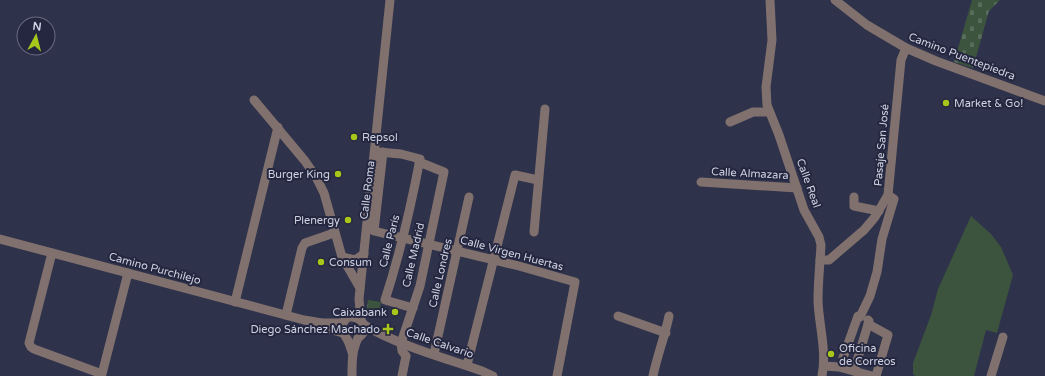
<svg xmlns="http://www.w3.org/2000/svg" width="1045" height="376" font-family="'Varela Round',sans-serif">
<style>
.grass{fill:#3c543e}
.cemetery{fill:url(#cemetery-stones)}
.park{fill:url(#park-tufts)}
.lines{fill:none;stroke-linecap:round;stroke-linejoin:round}
.minor{stroke:#81716e;stroke-width:9}
.poi-dot{fill:#a9c71b;stroke:#24273f;stroke-width:1.5}
.labels{text-anchor:middle;stroke-width:4;stroke-linejoin:round;paint-order:stroke}
.street-label{font-size:11px;fill:#cfd2e1;stroke:#24273f}
.poi-label{font-size:11px;fill:#cfd2e1;stroke:#24273f;text-anchor:start}
</style>
<defs>
<pattern id="cemetery-stones" width="16" height="16" patternUnits="userSpaceOnUse"><rect width="16" height="16" fill="#3c543e"/><path d="M2 7V4a2 2 0 0 1 4 0v3zM10 15v-3a2 2 0 0 1 4 0v3z" fill="#576c5a"/></pattern>
<pattern id="park-tufts" width="24" height="20" patternUnits="userSpaceOnUse"><rect width="24" height="20" fill="#3c543e"/><path d="M3 7l-1-3M5 7V3M7 7l1-3M15 17l-1-3M17 17v-4M19 17l1-3" fill="none" stroke="#576c5a"/></pattern>
</defs>
<rect width="100%" height="100%" fill="#2e324a"/>
<path class="grass" d="M 971,216 L 991,234 L 1001,247 L 1013,275 L 997,333 L 986,330 L 974,376 L 915,376 L 913,374 L 913,363 L 931,315 L 938,289 Z"/>
<path class="cemetery" d="M 972,0 L 1000,0 L 989,11 L 973,68 L 954,62 Z"/>
<path class="park" d="M 368,300 L 381,302 L 379,315 L 366,313 Z"/>
<g class="lines">
<g class="minor">
<path d="M 770,0 L 772,40 L 766,87 L 767,105 L 779,135 L 804,210 L 819,237 L 821,245 C 820,264 818,282 818,301 C 819,326 827,351 822,376"/>
<path d="M 835,0 L 867,25 L 906,48 L 936,61 L 1045,101"/>
<path d="M 254,100 L 305,161 L 316,177 L 324,193 L 342,257 L 360,288"/>
<path d="M 730,122 L 753,112 L 769,112"/>
<path d="M 378,152 L 401,154 L 420,159 C 411,206 400,254 385,300 L 413,308"/>
<path d="M 383,152 L 374,231 L 519,266 L 575,282 L 557,376"/>
<path d="M 701,182 L 797,188"/>
<path d="M 854,197 L 854,206 L 879,211"/>
<path d="M 534,232 L 545,109"/>
<path d="M 0,239 L 304,320 L 322,323 L 343,323"/>
<path d="M 52,253 L 29,343 L 31,347 L 34,349 L 102,374 L 128,273"/>
<path d="M 342,257 L 355,260 L 364,254"/>
<path d="M 820,260 L 829,260 L 864,230 L 875,217 L 888,195 L 901,60 L 906,48"/>
<path d="M 235,302 L 278,127"/>
<path d="M 286,315 L 302,248 L 305,243 L 334,233"/>
<path d="M 618,316 L 666,333"/>
<path d="M 350,317 C 358,316 368,324 363,333 C 362,335 360,336 358,338 C 356,342 354,349 353,353 C 352,360 352,369 352,376"/>
<path d="M 346,319 C 338,327 343,332 347,339 C 350,344 351,350 353,355"/>
<path d="M 361,320 L 359,299 L 390,0"/>
<path d="M 868,324 L 888,335 L 876,376"/>
<path d="M 364,325 C 400,346 442,357 482,371 L 493,376"/>
<path d="M 318,326 L 343,333"/>
<path d="M 434,354 L 469,197"/>
<path d="M 406,356 L 402,351 L 401,343 L 420,286 L 444,172 L 419,162"/>
<path d="M 843,358 L 858,316 L 860,317 L 870,296 L 877,272 L 882,239 L 894,199 L 888,195"/>
<path d="M 467,365 L 515,175 L 538,180"/>
<path d="M 824,366 L 839,367 L 872,376"/>
<path d="M 854,371 L 869,321 L 868,320"/>
<path d="M 402,376 L 406,356"/>
<path d="M 653,376 C 657,356 665,336 669,316"/>
<path d="M 991,376 L 1003,337"/>
</g>
</g>
<g class="poi-dot">
<circle cx="946" cy="103" r="4"/>
<circle cx="354" cy="137" r="4"/>
<circle cx="338" cy="174" r="4"/>
<circle cx="348" cy="220" r="4"/>
<circle cx="321" cy="262" r="4"/>
<circle cx="395" cy="312" r="4"/>
<path d="M386 323h4v4h4v4h-4v4h-4v-4h-4v-4h4z"/>
<circle cx="831" cy="354" r="4"/>
</g>
<g class="labels">
<g class="street-label">
<text transform="translate(962 56) rotate(21)" y="4">Camino Puentepiedra</text>
<text transform="translate(881 145) rotate(-85)" y="4">Pasaje San José</text>
<text transform="translate(750 173) rotate(3)" y="4">Calle Almazara</text>
<text transform="translate(809 183) rotate(70)" y="4">Calle Real</text>
<text transform="translate(367 190) rotate(-83)" y="4">Calle Roma</text>
<text transform="translate(389 241) rotate(-76)" y="4">Calle París</text>
<text transform="translate(512 253) rotate(15)" y="4">Calle Virgen Huertas</text>
<text transform="translate(413 255) rotate(-77)" y="4">Calle Madrid</text>
<text transform="translate(155 268) rotate(15)" y="4">Camino Purchilejo</text>
<text transform="translate(440 273) rotate(-77)" y="4">Calle Londres</text>
<text transform="translate(440 343) rotate(19)" y="4">Calle Calvario</text>
</g>
<g class="poi-label">
<text x="954" y="107">Market &amp; Go!</text>
<text x="362" y="141">Repsol</text>
<text x="330" y="178" text-anchor="end">Burger King</text>
<text x="340" y="224" text-anchor="end">Plenergy</text>
<text x="329" y="266">Consum</text>
<text x="387" y="316" text-anchor="end">Caixabank</text>
<text x="380" y="333" text-anchor="end">Diego Sánchez Machado</text>
<text x="839" y="352">Oficina<tspan x="839" dy="13">de Correos</tspan></text>
</g>
</g>
<g transform="translate(36 36) rotate(7)"><circle r="19" fill="#24273f" stroke="#686b80"/>
<path d="M0-3L7 15L0 10L-7 15Z" fill="#a9c71b"/>
<text y="-6" font-size="11" font-weight="bold" text-anchor="middle" fill="#cfd2e1">N</text>
</g>
</svg>
